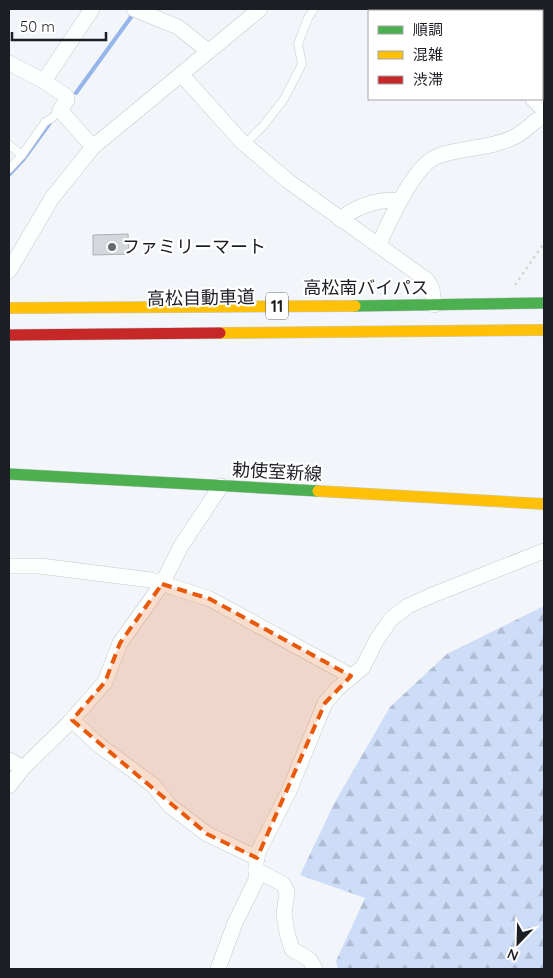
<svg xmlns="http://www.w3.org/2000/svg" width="553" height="978" font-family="Quicksand,'Noto Sans JP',sans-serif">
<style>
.forest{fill:url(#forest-firs)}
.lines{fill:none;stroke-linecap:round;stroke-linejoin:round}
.stream{stroke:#96b5eb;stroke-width:4}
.building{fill:#d4d7dc;stroke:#adafb4}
.lane-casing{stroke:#c6c8cd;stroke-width:9}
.street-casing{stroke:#c6c8cd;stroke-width:16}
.fast-casing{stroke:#c6c8cd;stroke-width:12}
.slow-casing{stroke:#c6c8cd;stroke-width:12}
.jam-casing{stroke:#c6c8cd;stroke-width:12}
.path{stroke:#d3d4d5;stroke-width:2.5;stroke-dasharray:2.5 4;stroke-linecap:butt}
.lane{stroke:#fdfefe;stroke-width:8}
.street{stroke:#fdfefe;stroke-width:15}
.fast{stroke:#4caf50;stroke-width:11}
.slow{stroke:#ffc107;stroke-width:11}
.jam{stroke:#c62828;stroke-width:11}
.marked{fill:#e8590c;fill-opacity:0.2;stroke:#e8590c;stroke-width:4;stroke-dasharray:10 6;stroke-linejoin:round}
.poi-dot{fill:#67696e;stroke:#fff;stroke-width:2}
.labels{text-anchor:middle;stroke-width:4.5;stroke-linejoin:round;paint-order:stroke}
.shield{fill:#fff;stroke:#606265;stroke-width:1}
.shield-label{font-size:16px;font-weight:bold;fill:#1c1e23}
.poi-label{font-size:18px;fill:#1c1e23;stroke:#fff;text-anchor:start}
.street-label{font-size:18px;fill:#1c1e23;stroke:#fff}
</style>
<defs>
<pattern id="forest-firs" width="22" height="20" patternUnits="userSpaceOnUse" patternTransform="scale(1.25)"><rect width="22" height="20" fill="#cddcf7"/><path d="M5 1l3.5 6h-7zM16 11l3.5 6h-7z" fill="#afbcd3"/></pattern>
</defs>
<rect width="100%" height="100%" fill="#f2f5fa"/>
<path class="forest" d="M 544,606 L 544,969 L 338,969 L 336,961 L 365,898 L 300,875 L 335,802 L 390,707 L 447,654 Z"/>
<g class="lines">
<g class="stream">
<path d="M 76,93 L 134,13"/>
<path d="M 9,175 L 23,160 L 50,123"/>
</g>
</g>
<path class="building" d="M 128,234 L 129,254 L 93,255 L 93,235 Z"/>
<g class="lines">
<g class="lane-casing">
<g id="lane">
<path d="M 245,144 L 263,126 L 284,99 L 302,64 L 298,44 L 308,18 L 314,9"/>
<path d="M 9,145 L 22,155"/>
<path d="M 9,169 L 22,155 L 45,122 L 52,118 L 60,110"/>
</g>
</g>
<g class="street-casing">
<g id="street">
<path d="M 92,9 L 44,81 L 66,96 L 67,100 L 60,110 L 93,147"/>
<path d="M 134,9 L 178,27 L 208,51"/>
<path d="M 542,20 L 544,9"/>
<path d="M 9,63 L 44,81"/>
<path d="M 181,74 L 241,141 L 288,181 L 427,280 L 432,289 L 434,305"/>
<path d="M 533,99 L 544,110"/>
<path d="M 340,219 C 358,206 378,198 400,201"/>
<path d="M 379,244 C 389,222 414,164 438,156 C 463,147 492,149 516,136 C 526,131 533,121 544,116"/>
<path d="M 9,271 L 52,198 L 93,147 L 260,9"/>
<path d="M 9,566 L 40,566 L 151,580 L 210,599 L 351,676"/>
<path d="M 72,720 L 100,746 L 153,785 L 170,806 L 207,834 L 257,858"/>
<path d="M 9,760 L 23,768"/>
<path d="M 9,786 L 23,768 L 69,723 L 105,682 L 120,643 L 162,584 L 181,546 L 221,486"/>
<path d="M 256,870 L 283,884 L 287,892 L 284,914 L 287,933 L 292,949 L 310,960 L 315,969"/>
<path d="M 218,969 L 235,923 L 256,880 L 256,863 L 258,852 L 289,791 L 325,703 L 338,688 L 363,667 L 376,641 L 391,619 L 408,606 L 430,596 L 544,551"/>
</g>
</g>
<g class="fast-casing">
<g id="fast">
<path d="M 355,306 L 544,303"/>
<path d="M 9,474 L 318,491"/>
</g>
</g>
<g class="slow-casing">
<g id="slow">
<path d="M 9,308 L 355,306"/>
<path d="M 220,333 L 544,330"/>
<path d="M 318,491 L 544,504"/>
</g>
</g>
<g class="jam-casing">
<path id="jam" d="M 9,335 L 220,333"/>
</g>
<path class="path" d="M 515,285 L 544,243"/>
<use href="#lane" class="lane"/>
<use href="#street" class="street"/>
<use href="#fast" class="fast"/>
<use href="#slow" class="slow"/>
<use href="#jam" class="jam"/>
</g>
<path class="marked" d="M 162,584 L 210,599 L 351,676 L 325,703 L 257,858 L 207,834 L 72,720 L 105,682 L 120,643 Z"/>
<circle class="poi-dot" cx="112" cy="247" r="5"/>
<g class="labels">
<rect class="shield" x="266" y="292.5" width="22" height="27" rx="4"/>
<g class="shield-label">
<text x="277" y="312">11</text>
</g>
<g class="poi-label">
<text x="122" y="253">ファミリーマート</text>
</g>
<g class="street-label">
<text x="366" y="294">高松南バイパス</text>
<text transform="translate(201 298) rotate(-1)" y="6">高松自動車道</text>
<text transform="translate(277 472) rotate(3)" y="6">勅使室新線</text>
</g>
</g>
<rect width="553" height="978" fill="none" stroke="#1c1e23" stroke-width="20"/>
<rect x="368" y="10" width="175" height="90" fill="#ffffff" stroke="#a4a5a7"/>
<rect x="378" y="26" width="25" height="8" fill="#4caf50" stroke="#a4a5a7"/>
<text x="413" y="35" font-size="15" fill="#1c1e23">順調</text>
<rect x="378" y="51" width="25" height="8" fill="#ffc107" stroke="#a4a5a7"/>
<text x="413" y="60" font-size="15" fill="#1c1e23">混雑</text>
<rect x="378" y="76" width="25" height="8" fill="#c62828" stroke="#a4a5a7"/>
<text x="413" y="85" font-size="15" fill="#1c1e23">渋滞</text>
<g transform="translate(518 943) rotate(203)" stroke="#ffffff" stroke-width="4" paint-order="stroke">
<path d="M0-4L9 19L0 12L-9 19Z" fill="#1c1e23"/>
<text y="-8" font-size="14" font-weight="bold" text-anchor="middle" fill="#1c1e23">N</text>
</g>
<path d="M12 32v8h94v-8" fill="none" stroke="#1c1e23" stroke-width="2.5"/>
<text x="20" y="32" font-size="15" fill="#1c1e23" stroke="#ffffff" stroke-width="4" paint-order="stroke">50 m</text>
</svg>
